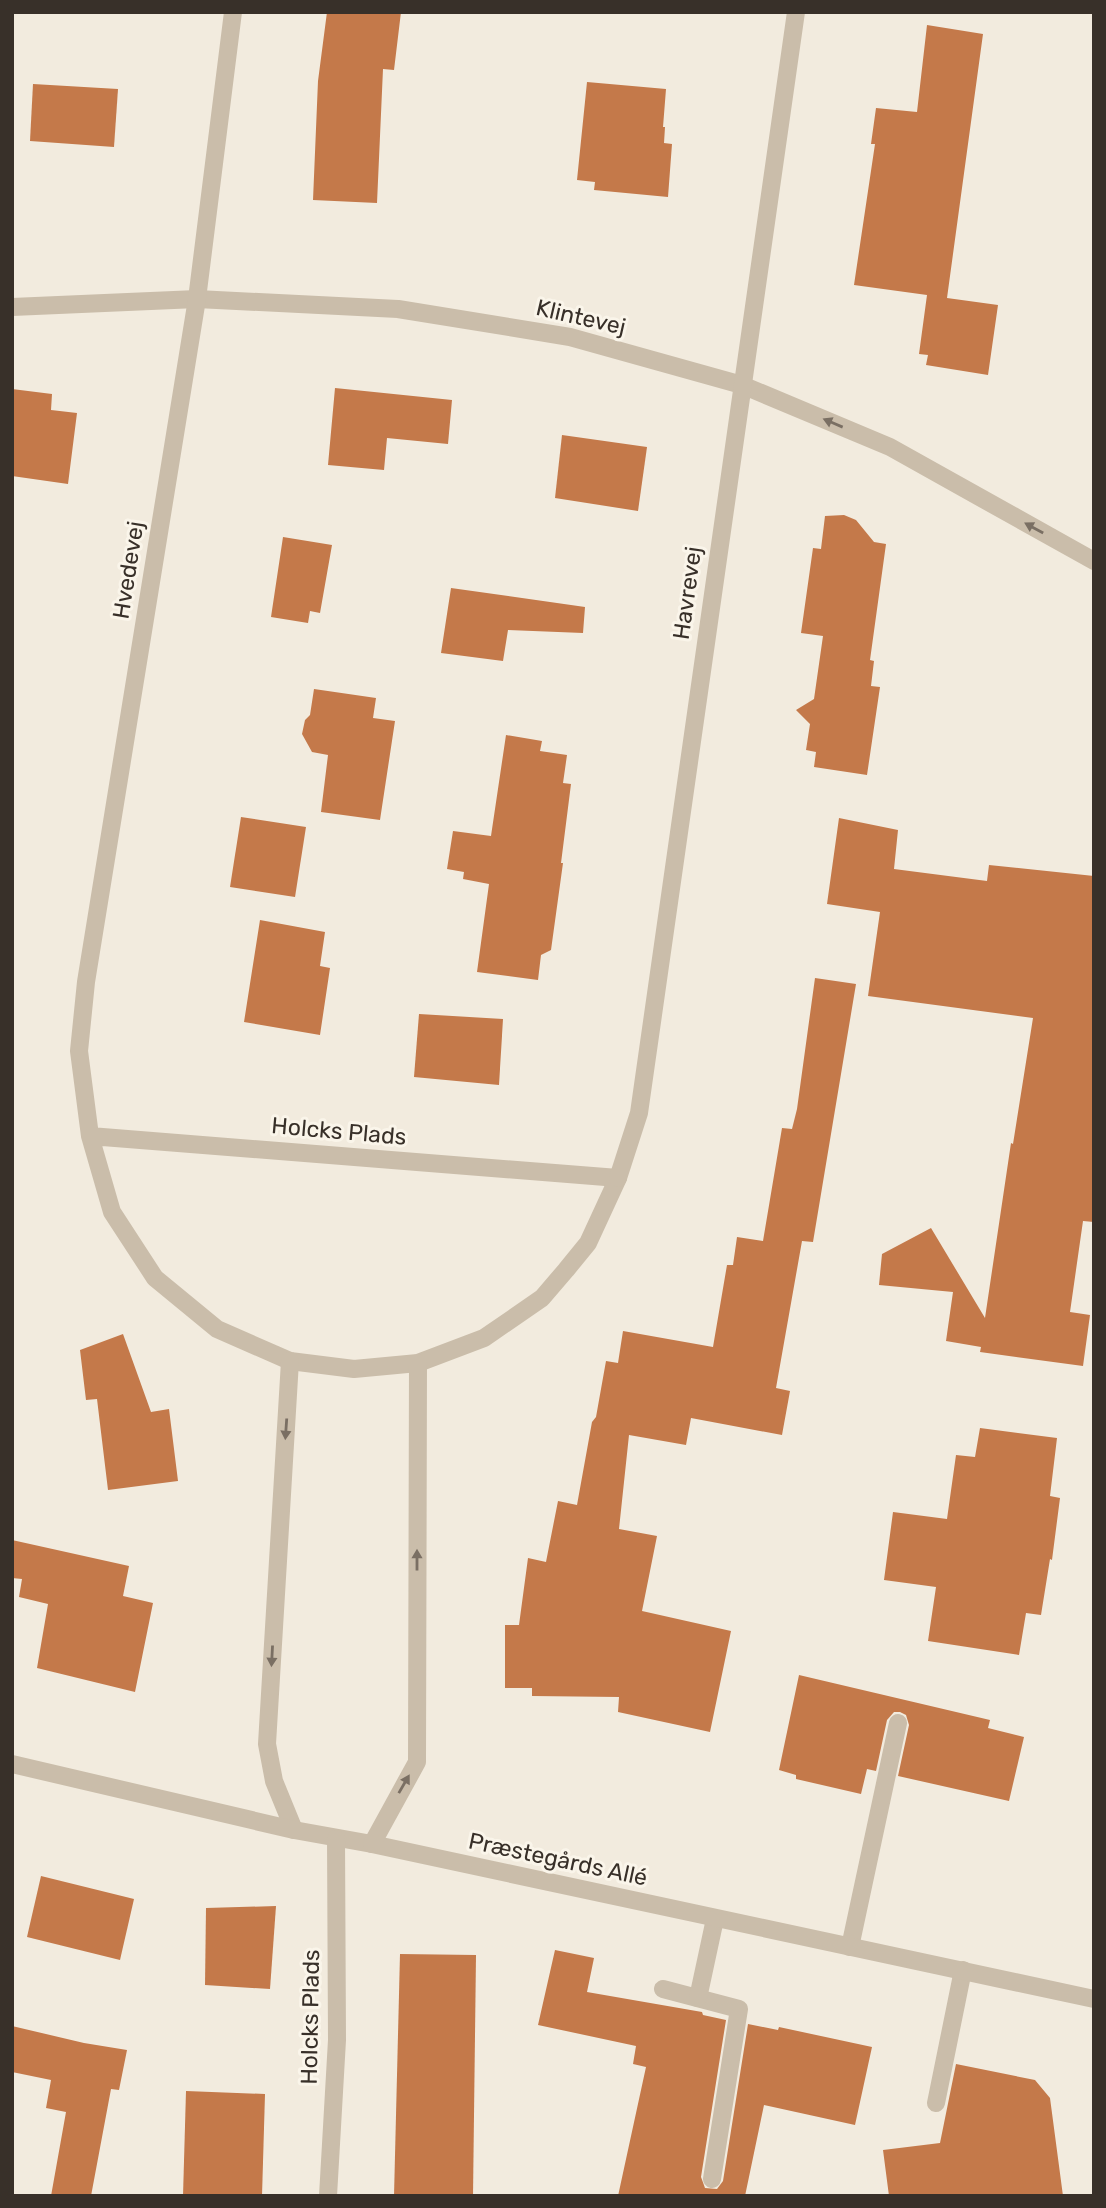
<svg xmlns="http://www.w3.org/2000/svg" width="1106" height="2208" font-family="Rubik,sans-serif">
<style>
.building{fill:#c4794a}
.lines{fill:none;stroke-linecap:round;stroke-linejoin:round}
.service{stroke:#cabdaa;stroke-width:18}
.minor{stroke:#cabdaa;stroke-width:18}
.oneway{fill:#7a6f63}
.labels{text-anchor:middle;stroke-width:6;stroke-linejoin:round;paint-order:stroke}
.street-label{font-size:23px;fill:#383029;stroke:#faf5ea}
</style>
<rect width="100%" height="100%" fill="#f2ebde"/>
<g class="building">
<path d="M 327,12 L 401,12 L 394,70 L 383,69 L 377,203 L 313,200 L 318,81 Z"/>
<path d="M 927,25 L 983,34 L 947,298 L 998,305 L 988,375 L 926,365 L 928,355 L 919,354 L 927,295 L 854,285 L 875,144 L 871,144 L 876,108 L 917,112 Z"/>
<path d="M 587,82 L 666,89 L 663,127 L 665,127 L 664,143 L 672,144 L 668,197 L 594,190 L 595,182 L 577,180 Z"/>
<path d="M 33,84 L 118,89 L 114,147 L 30,141 Z"/>
<path d="M 335,388 L 452,400 L 448,444 L 387,438 L 384,470 L 328,465 Z"/>
<path d="M 12,389 L 52,394 L 51,410 L 77,413 L 68,484 L 12,476 Z"/>
<path d="M 562,435 L 647,447 L 638,511 L 555,498 Z"/>
<path d="M 844,515 L 856,520 L 874,542 L 886,544 L 870,660 L 874,661 L 871,686 L 880,687 L 867,775 L 814,767 L 816,752 L 806,750 L 810,724 L 796,710 L 814,699 L 823,636 L 801,633 L 813,548 L 821,549 L 825,516 Z"/>
<path d="M 283,537 L 332,545 L 320,613 L 310,611 L 308,623 L 271,617 Z"/>
<path d="M 451,588 L 585,607 L 583,633 L 508,630 L 503,661 L 441,653 Z"/>
<path d="M 314,689 L 376,698 L 373,718 L 395,721 L 380,820 L 321,812 L 328,755 L 312,752 L 302,734 L 305,720 L 310,715 Z"/>
<path d="M 506,735 L 542,741 L 540,751 L 567,755 L 563,783 L 571,784 L 561,863 L 563,863 L 551,950 L 541,955 L 538,980 L 477,972 L 489,884 L 463,879 L 464,872 L 447,869 L 453,831 L 491,836 Z"/>
<path d="M 241,817 L 306,827 L 295,897 L 230,887 Z"/>
<path d="M 839,818 L 898,830 L 894,869 L 987,881 L 989,865 L 1094,876 L 1094,1222 L 1083,1221 L 1070,1312 L 1090,1315 L 1083,1366 L 980,1352 L 981,1347 L 946,1341 L 953,1292 L 879,1285 L 882,1254 L 931,1228 L 985,1318 L 1011,1143 L 1013,1144 L 1033,1018 L 868,996 L 880,912 L 827,904 Z"/>
<path d="M 260,920 L 325,932 L 320,966 L 330,968 L 320,1035 L 244,1022 Z"/>
<path d="M 815,978 L 856,984 L 813,1242 L 802,1241 L 776,1388 L 790,1391 L 782,1435 L 691,1418 L 686,1445 L 629,1435 L 619,1529 L 657,1536 L 642,1611 L 731,1631 L 710,1732 L 618,1712 L 619,1697 L 532,1696 L 532,1688 L 505,1688 L 505,1625 L 519,1625 L 528,1558 L 546,1562 L 558,1501 L 577,1505 L 592,1422 L 596,1417 L 606,1361 L 618,1363 L 623,1331 L 713,1347 L 727,1265 L 733,1265 L 737,1237 L 763,1241 L 782,1128 L 792,1129 L 797,1109 Z"/>
<path d="M 419,1014 L 503,1019 L 499,1085 L 414,1077 Z"/>
<path d="M 123,1334 L 151,1412 L 169,1409 L 178,1481 L 108,1490 L 97,1399 L 86,1400 L 80,1350 Z"/>
<path d="M 980,1428 L 1057,1438 L 1050,1496 L 1060,1498 L 1052,1560 L 1050,1559 L 1041,1615 L 1026,1613 L 1019,1655 L 928,1641 L 936,1587 L 884,1580 L 893,1512 L 947,1519 L 956,1455 L 975,1457 Z"/>
<path d="M 12,1540 L 129,1566 L 123,1596 L 153,1603 L 135,1692 L 37,1668 L 48,1604 L 19,1597 L 22,1579 L 12,1578 Z"/>
<path d="M 799,1675 L 990,1720 L 988,1728 L 1024,1737 L 1009,1801 L 898,1776 L 909,1725 L 906,1715 L 900,1712 L 894,1712 L 887,1720 L 876,1771 L 867,1769 L 861,1794 L 796,1779 L 796,1775 L 779,1770 Z"/>
<path d="M 41,1876 L 134,1899 L 120,1960 L 27,1937 Z"/>
<path d="M 276,1906 L 270,1989 L 205,1985 L 206,1908 Z"/>
<path d="M 555,1950 L 594,1958 L 587,1992 L 702,2012 L 703,2015 L 726,2020 L 701,2177 L 705,2188 L 717,2189 L 723,2181 L 748,2024 L 778,2030 L 779,2027 L 872,2047 L 855,2125 L 764,2105 L 745,2196 L 618,2196 L 646,2067 L 633,2064 L 636,2046 L 538,2025 Z"/>
<path d="M 400,1954 L 476,1955 L 473,2196 L 394,2196 Z"/>
<path d="M 12,2026 L 84,2043 L 127,2050 L 119,2090 L 111,2089 L 91,2196 L 51,2196 L 66,2112 L 46,2108 L 51,2080 L 12,2072 Z"/>
<path d="M 956,2064 L 1035,2080 L 1050,2098 L 1063,2196 L 889,2196 L 883,2150 L 940,2143 Z"/>
<path d="M 186,2091 L 265,2094 L 262,2196 L 183,2196 Z"/>
</g>
<g class="lines">
<g class="service">
<path d="M 850,1947 L 898,1723"/>
<path d="M 663,1989 L 739,2009 L 712,2179"/>
<path d="M 698,1998 L 715,1919"/>
<path d="M 936,2103 L 963,1970"/>
</g>
<g class="minor">
<path d="M 12,307 L 197,299 L 398,309 L 570,337 L 742,385 L 890,447 L 1094,561"/>
<path d="M 90,1136 L 618,1178 L 588,1243 L 566,1270 L 542,1298 L 484,1338 L 418,1363 L 354,1369 L 290,1361 L 217,1329 L 155,1278 L 112,1212 L 90,1136 L 79,1051 L 86,982 L 197,299 L 233,12"/>
<path d="M 618,1178 L 639,1113 L 796,12"/>
<path d="M 290,1361 L 267,1744 L 274,1781 L 294,1830"/>
<path d="M 12,1764 L 294,1830 L 372,1844 L 1094,1999"/>
<path d="M 372,1844 L 417,1762 L 418,1363"/>
<path d="M 328,2196 L 337,2040 L 336,1839"/>
</g>
</g>
<defs><path id="oneway-solid" d="M-6-.8H1V-3.2L6.5 0L1 3.2V.8H-6Z" transform="scale(1.75)"/></defs>
<g class="oneway">
<use href="#oneway-solid" transform="translate(833 423) rotate(-157)"/>
<use href="#oneway-solid" transform="translate(1034 528) rotate(-151)"/>
<use href="#oneway-solid" transform="translate(286 1429) rotate(94)"/>
<use href="#oneway-solid" transform="translate(417 1560) rotate(-90)"/>
<use href="#oneway-solid" transform="translate(272 1656) rotate(93)"/>
<use href="#oneway-solid" transform="translate(404 1784) rotate(-60)"/>
</g>
<g class="labels">
<g class="street-label">
<text transform="translate(581 317) rotate(13)" y="8">Klintevej</text>
<text transform="translate(128 570) rotate(-81)" y="8">Hvedevej</text>
<text transform="translate(687 593) rotate(-82)" y="8">Havrevej</text>
<text transform="translate(339 1131) rotate(5)" y="8">Holcks Plads</text>
<text transform="translate(558 1859) rotate(12)" y="8">Præstegårds Allé</text>
<text transform="translate(310 2017) rotate(-89)" y="8">Holcks Plads</text>
</g>
</g>
<rect width="1106" height="2208" fill="none" stroke="#383029" stroke-width="28"/>
</svg>
